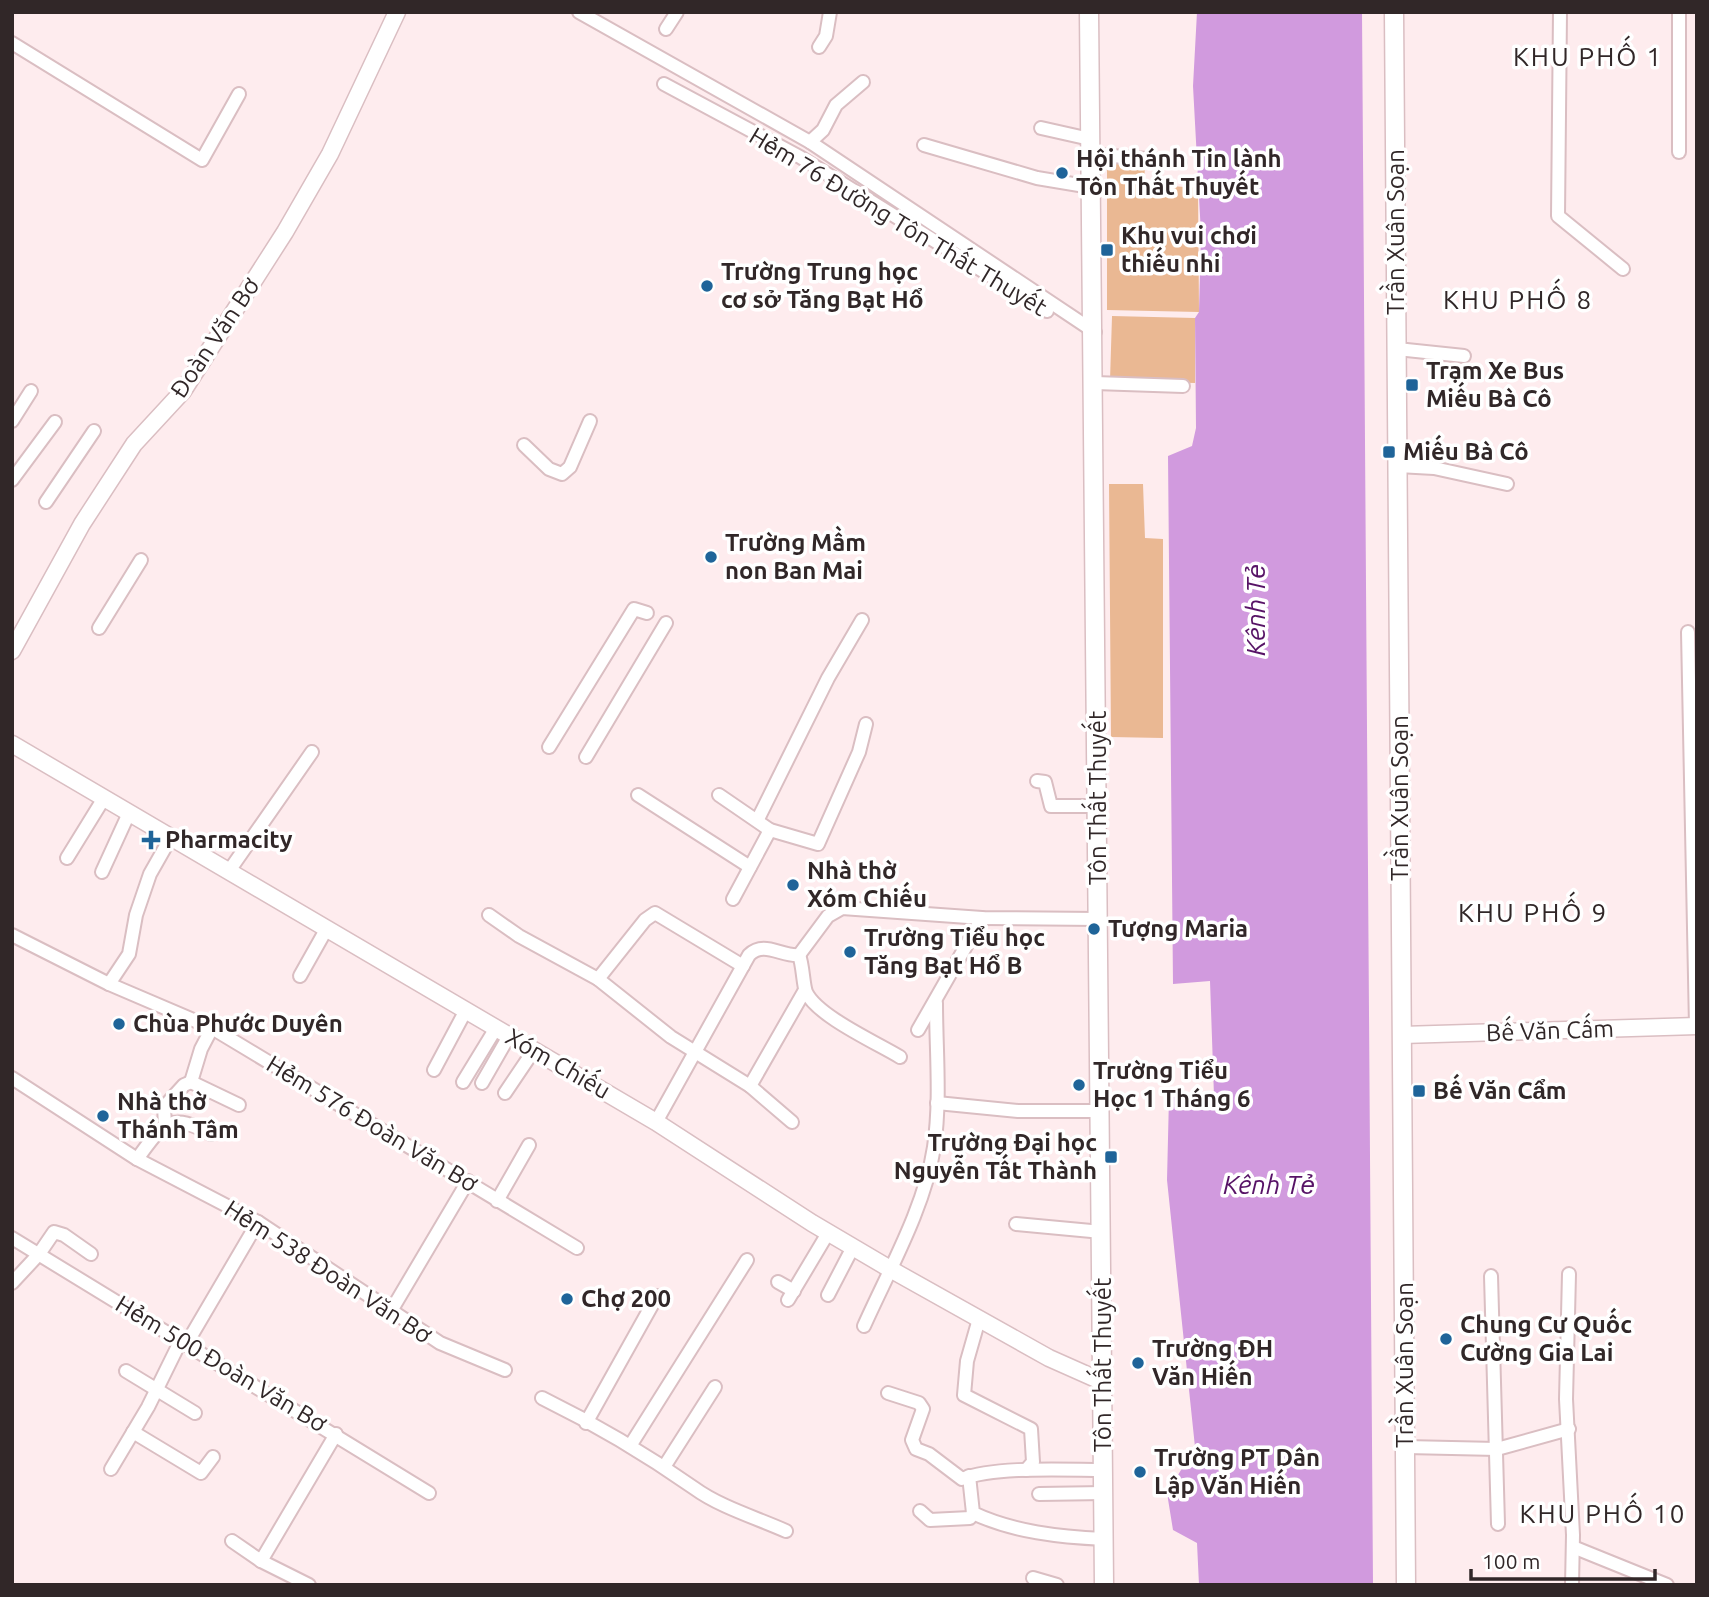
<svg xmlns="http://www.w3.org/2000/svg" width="1709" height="1597" font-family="Ubuntu,sans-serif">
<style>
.green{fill:#eab893}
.water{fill:#d19ade}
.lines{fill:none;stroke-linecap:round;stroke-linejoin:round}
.minor-casing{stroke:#dabec2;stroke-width:16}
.tertiary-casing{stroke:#dabec2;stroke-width:19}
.secondary-casing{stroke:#dabec2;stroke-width:21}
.minor{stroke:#fff;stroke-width:12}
.tertiary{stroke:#fff;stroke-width:16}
.secondary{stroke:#fff;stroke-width:18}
.poi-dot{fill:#1f6499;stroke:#fff;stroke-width:2.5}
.labels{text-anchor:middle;stroke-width:7;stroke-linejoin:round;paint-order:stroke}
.poi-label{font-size:24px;font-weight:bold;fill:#312728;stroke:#fff;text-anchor:start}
.street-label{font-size:24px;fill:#312728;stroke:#fff}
.neighbourhood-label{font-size:26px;letter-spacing:2px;fill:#312728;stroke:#fff}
.water-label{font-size:26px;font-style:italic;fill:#571366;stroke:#fff}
</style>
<rect width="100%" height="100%" fill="#feecee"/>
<g class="green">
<path d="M 1107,162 L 1145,166 L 1144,184 L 1198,188 L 1199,312 L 1107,310 Z"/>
<path d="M 1112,316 L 1195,318 L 1195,383 L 1110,381 Z"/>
<path d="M 1109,484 L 1143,484 L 1145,538 L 1163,539 L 1163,738 L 1111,737 Z"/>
</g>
<path class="water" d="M 1197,12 L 1362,12 L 1373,1585 L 1199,1585 L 1197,1543 L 1173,1530 L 1167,1493 L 1195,1447 L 1167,1180 L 1169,1097 L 1214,1096 L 1210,981 L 1173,984 L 1168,456 L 1192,446 L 1196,428 L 1195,318 L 1199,312 L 1201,234 L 1193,86 Z"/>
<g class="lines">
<g class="minor-casing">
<g id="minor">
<path d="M 579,12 L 810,142 L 1095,332"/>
<path d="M 1560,12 L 1558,216 L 1623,269"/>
<path d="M 1679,12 L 1679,152"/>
<path d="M 666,29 L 677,12"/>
<path d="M 12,43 L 202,160 L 239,94"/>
<path d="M 819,47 L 826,36 L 830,12"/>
<path d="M 664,84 L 800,157 L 1047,311"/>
<path d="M 1041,128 L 1090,139"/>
<path d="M 810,142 L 823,130 L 836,105 L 863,82"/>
<path d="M 924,145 L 1037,178 L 1091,187"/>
<path d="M 1090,154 L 1180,162"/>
<path d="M 1397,349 L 1464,356"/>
<path d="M 1095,383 L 1183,386"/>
<path d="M 12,421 L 31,391"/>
<path d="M 524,445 L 549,469 L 562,474 L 570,467 L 590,421"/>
<path d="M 1398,466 L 1434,468 L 1507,484"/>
<path d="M 12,480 L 55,422"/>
<path d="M 46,502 L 94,431"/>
<path d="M 99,628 L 141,560"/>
<path d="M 1688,632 L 1696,1026"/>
<path d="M 549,747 L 634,609 L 647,613"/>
<path d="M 586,757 L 666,623"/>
<path d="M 1037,781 L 1045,782 L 1051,806 L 1098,806"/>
<path d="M 638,795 L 750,867"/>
<path d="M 719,795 L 770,830 L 818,844 L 859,752 L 866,724"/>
<path d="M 758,819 L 828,678 L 862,620"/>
<path d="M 67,858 L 104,798"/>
<path d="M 229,871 L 312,752"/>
<path d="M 102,872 L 129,813"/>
<path d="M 733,899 L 770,830"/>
<path d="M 489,915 L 519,936 L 598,979 L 671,1037 L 750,1086 L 805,990"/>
<path d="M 12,935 L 109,984 L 212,1028 L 577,1248"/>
<path d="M 799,955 L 828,916 L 842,908 L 982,918 L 1099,919"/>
<path d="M 799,955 C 803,965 803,984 806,992 C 817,1016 877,1043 900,1057"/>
<path d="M 300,976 L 327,928"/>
<path d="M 598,979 L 645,920 L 655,913 L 743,966"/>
<path d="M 109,984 L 129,954 L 136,915 L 150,874 L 171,837"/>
<path d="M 212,1028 L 201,1049 L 191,1082 L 239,1105"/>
<path d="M 918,1030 L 982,918"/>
<path d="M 434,1070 L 466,1010"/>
<path d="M 12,1078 L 137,1159 L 258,1222 L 440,1343 L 505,1370"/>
<path d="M 463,1082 L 496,1028"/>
<path d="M 482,1083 L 509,1036"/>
<path d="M 750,1086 L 792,1122"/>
<path d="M 505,1093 L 534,1050"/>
<path d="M 937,1103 L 1018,1111 L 1101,1111"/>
<path d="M 656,1122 L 749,955 C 764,940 782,957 799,955"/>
<path d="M 165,1125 L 164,1107 L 184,1085 L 191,1082"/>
<path d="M 137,1159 C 163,1124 169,1111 211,1134"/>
<path d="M 497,1201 L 529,1145"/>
<path d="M 1016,1224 L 1102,1232"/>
<path d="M 12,1238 L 429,1493"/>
<path d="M 1569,1274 L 1566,1399 L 1573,1535 L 1572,1585"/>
<path d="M 1491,1276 L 1498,1524"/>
<path d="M 778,1282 L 794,1291"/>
<path d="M 12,1283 L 39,1254 L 54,1232 L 64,1235 L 91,1254"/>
<path d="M 828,1295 L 853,1247"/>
<path d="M 788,1300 L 828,1233"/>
<path d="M 391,1311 L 468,1181"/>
<path d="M 979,1319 L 967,1361 L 964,1395 L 1031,1429 L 1033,1462 L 1026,1470"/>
<path d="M 864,1326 C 889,1270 925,1207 934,1147 C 941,1100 936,1050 936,1003"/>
<path d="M 187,1343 L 258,1222"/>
<path d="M 126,1371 L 195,1413"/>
<path d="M 888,1393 L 919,1403 L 923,1409 L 912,1440 L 916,1449 L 929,1454 L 962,1479 C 996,1466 1066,1470 1104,1470"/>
<path d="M 542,1398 C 595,1424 647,1455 694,1488 C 720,1507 757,1518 786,1531"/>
<path d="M 586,1423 L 657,1296"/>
<path d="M 133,1432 L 201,1473 L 213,1457"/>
<path d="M 630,1446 L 747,1260"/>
<path d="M 1406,1447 L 1497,1449 L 1569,1429"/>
<path d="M 664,1467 L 715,1387"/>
<path d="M 111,1469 L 148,1407 L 181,1340"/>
<path d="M 969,1476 L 973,1513 C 1013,1532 1060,1537 1104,1539"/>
<path d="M 1039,1494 L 1104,1493"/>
<path d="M 920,1511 L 930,1520 L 970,1518 L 973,1513"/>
<path d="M 232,1541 L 261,1561 L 309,1585"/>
<path d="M 1573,1547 L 1667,1585"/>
<path d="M 261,1561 L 336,1434"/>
<path d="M 1033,1578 L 1057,1585"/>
</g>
</g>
<g class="tertiary-casing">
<g id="tertiary">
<path d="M 12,651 L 82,524 L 134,444 L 183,391 L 285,232 L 330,154 L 397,12"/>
<path d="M 12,744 L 656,1122 L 812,1223 L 890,1269 L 1049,1358 L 1103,1382"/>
<path d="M 1402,1035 L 1697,1026"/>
</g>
</g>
<g class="secondary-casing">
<g id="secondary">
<path d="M 1089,12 L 1104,1585"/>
<path d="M 1394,12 L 1406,1585"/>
</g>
</g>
<use href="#minor" class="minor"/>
<use href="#tertiary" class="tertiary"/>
<use href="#secondary" class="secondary"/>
</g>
<g class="poi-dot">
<circle cx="1062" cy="173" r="7"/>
<rect x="1100" y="243" width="14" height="14" rx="3.5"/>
<circle cx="707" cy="286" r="7"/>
<rect x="1405" y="378" width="14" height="14" rx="3.5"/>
<rect x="1382" y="445" width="14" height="14" rx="3.5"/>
<circle cx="711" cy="557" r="7"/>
<path d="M147.5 829.5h7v7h7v7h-7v7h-7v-7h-7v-7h7z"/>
<circle cx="793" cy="885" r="7"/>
<circle cx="1094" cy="929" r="7"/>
<circle cx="850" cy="952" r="7"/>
<circle cx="119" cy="1024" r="7"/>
<circle cx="1079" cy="1085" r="7"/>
<rect x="1412" y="1084" width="14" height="14" rx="3.5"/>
<circle cx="103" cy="1116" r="7"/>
<rect x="1104" y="1150" width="14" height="14" rx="3.5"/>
<circle cx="567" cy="1299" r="7"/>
<circle cx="1446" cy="1339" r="7"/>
<circle cx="1138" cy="1363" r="7"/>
<circle cx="1140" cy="1472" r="7"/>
</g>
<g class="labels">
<g class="poi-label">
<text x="1076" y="167">Hội thánh Tin lành<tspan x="1076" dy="28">Tôn Thất Thuyết</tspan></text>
<text x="1121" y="244">Khu vui chơi<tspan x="1121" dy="28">thiếu nhi</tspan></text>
<text x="721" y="280">Trường Trung học<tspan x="721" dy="28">cơ sở Tăng Bạt Hổ</tspan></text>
<text x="1426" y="379">Trạm Xe Bus<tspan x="1426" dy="28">Miếu Bà Cô</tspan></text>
<text x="1403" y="460">Miếu Bà Cô</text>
<text x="725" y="551">Trường Mầm<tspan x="725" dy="28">non Ban Mai</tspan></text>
<text x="165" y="848">Pharmacity</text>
<text x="807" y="879">Nhà thờ<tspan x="807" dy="28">Xóm Chiếu</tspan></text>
<text x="1108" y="937">Tượng Maria</text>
<text x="864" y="946">Trường Tiểu học<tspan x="864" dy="28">Tăng Bạt Hổ B</tspan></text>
<text x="133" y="1032">Chùa Phước Duyên</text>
<text x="1093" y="1079">Trường Tiểu<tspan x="1093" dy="28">Học 1 Tháng 6</tspan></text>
<text x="1433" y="1099">Bế Văn Cẩm</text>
<text x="117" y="1110">Nhà thờ<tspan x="117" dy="28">Thánh Tâm</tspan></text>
<text x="1097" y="1151" text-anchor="end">Trường Đại học<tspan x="1097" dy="28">Nguyễn Tất Thành</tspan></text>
<text x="581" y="1307">Chợ 200</text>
<text x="1460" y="1333">Chung Cư Quốc<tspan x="1460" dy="28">Cường Gia Lai</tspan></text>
<text x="1152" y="1357">Trường ĐH<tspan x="1152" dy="28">Văn Hiến</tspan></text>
<text x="1154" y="1466">Trường PT Dân<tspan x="1154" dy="28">Lập Văn Hiến</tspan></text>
</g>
<g class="street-label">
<text transform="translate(898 222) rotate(31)" y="8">Hẻm 76 Đường Tôn Thất Thuyết</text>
<text transform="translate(1396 232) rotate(-90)" y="8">Trần Xuân Soạn</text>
<text transform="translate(215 338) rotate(-56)" y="8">Đoàn Văn Bơ</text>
<text transform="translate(1098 798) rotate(-90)" y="8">Tôn Thất Thuyết</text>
<text transform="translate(1400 798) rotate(-90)" y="8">Trần Xuân Soạn</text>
<text transform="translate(1550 1031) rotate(-2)" y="8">Bế Văn Cấm</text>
<text transform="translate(558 1064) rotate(30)" y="8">Xóm Chiếu</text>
<text transform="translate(372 1124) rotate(31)" y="8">Hẻm 576 Đoàn Văn Bơ</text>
<text transform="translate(328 1272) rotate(33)" y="8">Hẻm 538 Đoàn Văn Bơ</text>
<text transform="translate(221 1364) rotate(31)" y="8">Hẻm 500 Đoàn Văn Bơ</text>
<text transform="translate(1103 1365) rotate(-90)" y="8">Tôn Thất Thuyết</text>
<text transform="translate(1405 1365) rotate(-90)" y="8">Trần Xuân Soạn</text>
</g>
<g class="neighbourhood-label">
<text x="1588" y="66">KHU PHỐ 1</text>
<text x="1518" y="309">KHU PHỐ 8</text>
<text x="1533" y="922">KHU PHỐ 9</text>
<text x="1603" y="1523">KHU PHỐ 10</text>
</g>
<g class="water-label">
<text transform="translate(1256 610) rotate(-90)" y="9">Kênh Tẻ</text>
<text x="1269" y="1194">Kênh Tẻ</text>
</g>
</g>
<rect width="1709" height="1597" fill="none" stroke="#312728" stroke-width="28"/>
<path d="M1471 1569v10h184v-10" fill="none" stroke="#312728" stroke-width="3.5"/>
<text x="1482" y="1569" font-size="21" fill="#312728" stroke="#ffffff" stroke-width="5" paint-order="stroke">100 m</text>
</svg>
